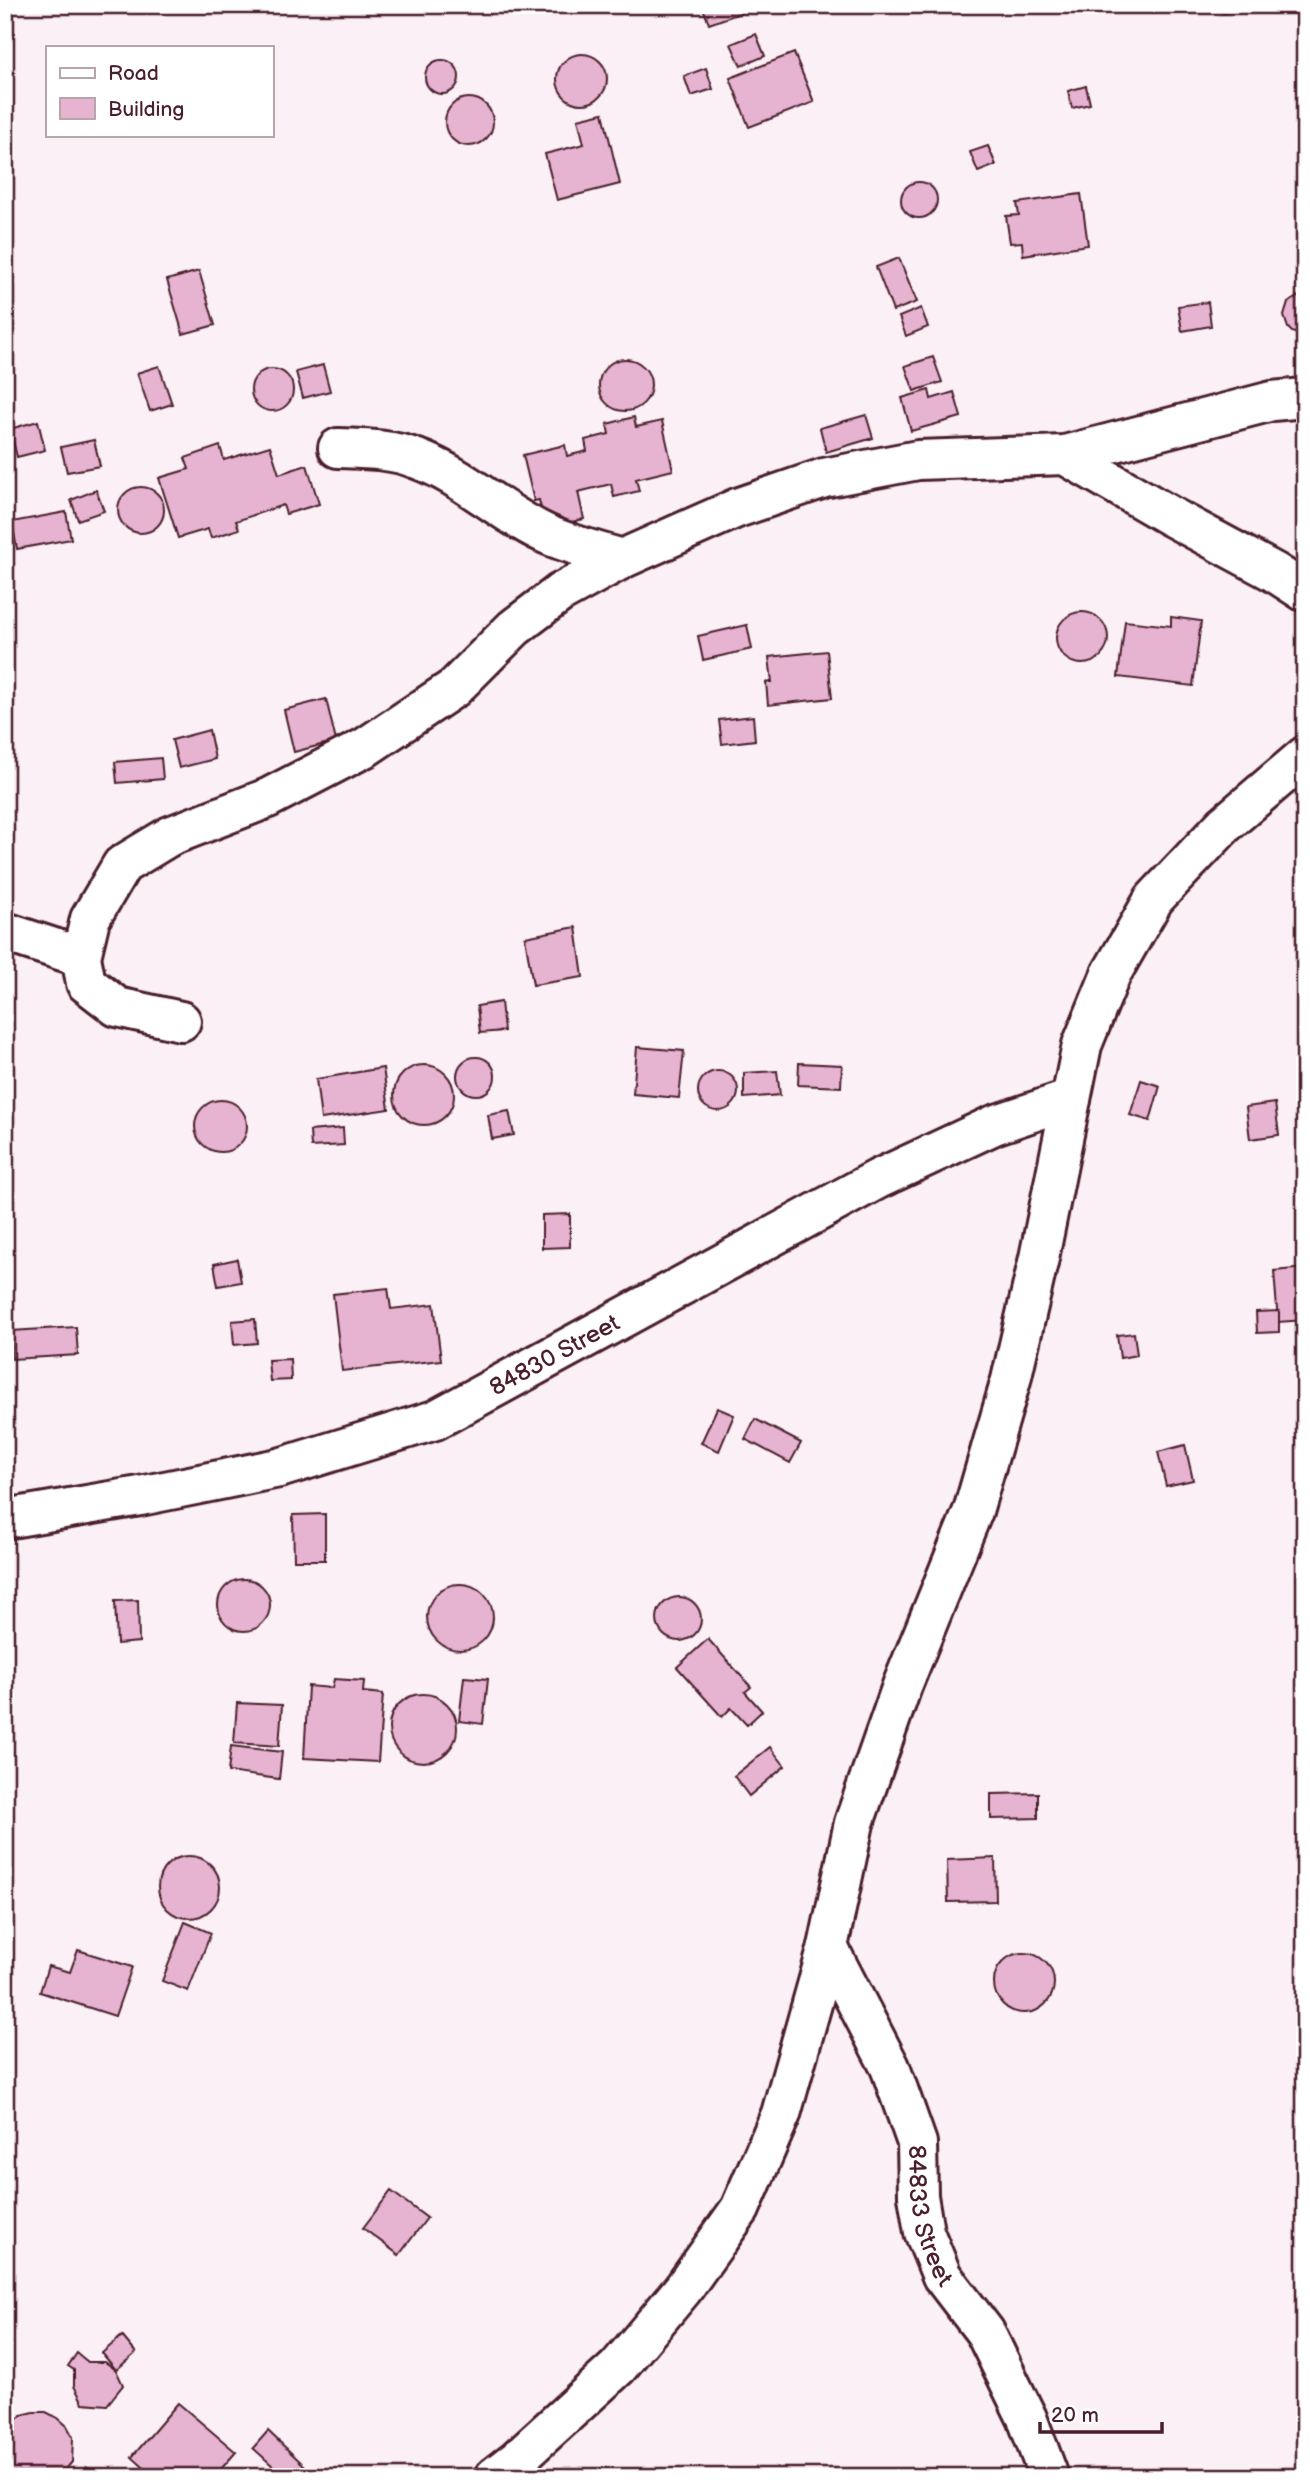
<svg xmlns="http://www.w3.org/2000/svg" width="1310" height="2482" font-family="'Balsamiq Sans',sans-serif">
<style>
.building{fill:#e6b3d1;stroke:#4a1f2b;stroke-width:2}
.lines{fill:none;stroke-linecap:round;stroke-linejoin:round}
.street-casing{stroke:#4a1f2b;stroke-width:44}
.secondary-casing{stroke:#4a1f2b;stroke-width:44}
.street{stroke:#fff;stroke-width:38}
.secondary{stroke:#fff;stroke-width:38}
.labels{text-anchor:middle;stroke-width:7;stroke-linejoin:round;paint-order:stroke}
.street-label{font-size:24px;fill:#4a1f2b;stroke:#fff}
</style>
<rect width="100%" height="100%" fill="#faf0f6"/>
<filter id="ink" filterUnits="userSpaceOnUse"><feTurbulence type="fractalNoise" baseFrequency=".0143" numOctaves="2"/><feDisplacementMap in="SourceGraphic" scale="14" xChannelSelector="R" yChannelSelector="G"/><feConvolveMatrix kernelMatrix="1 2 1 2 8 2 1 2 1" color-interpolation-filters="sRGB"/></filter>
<g filter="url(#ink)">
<g class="building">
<path d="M 702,5 L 760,5 L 760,6 L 709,24 Z"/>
<path d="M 1221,5 L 1269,5 L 1223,13 Z"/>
<path d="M 756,34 L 765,56 L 741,66 L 731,44 Z"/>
<path d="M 794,53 L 814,102 L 749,127 L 730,78 Z"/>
<circle cx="582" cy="79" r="25"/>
<circle cx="442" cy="77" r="17"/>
<path d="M 706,68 L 713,89 L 691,96 L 684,76 Z"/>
<path d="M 1086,86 L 1090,104 L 1072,108 L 1068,91 Z"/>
<circle cx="469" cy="122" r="24"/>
<path d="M 603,113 L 620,184 L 557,200 L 545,154 L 584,144 L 578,119 Z"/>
<path d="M 988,146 L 996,165 L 978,172 L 970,152 Z"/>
<circle cx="919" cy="200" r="18"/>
<path d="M 1081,194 L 1088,245 L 1023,255 L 1022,242 L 1010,243 L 1006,216 L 1019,215 L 1017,203 Z"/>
<path d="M 899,258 L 917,302 L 893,311 L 876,267 Z"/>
<path d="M 199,271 L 215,325 L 183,334 L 167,280 Z"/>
<path d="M 1300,295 L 1305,295 L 1304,337 L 1292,332 L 1288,328 L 1284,316 L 1288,303 Z"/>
<path d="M 1208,302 L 1211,326 L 1182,331 L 1178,306 Z"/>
<path d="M 921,308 L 928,327 L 906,336 L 899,317 Z"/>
<path d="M 933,357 L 942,382 L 914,391 L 905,366 Z"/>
<circle cx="625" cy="385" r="26"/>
<path d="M 323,365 L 330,391 L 303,398 L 296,372 Z"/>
<path d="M 159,366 L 172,404 L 150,411 L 137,373 Z"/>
<circle cx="272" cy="390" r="21"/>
<path d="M 929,390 L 931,399 L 954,392 L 961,417 L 911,431 L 902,398 Z"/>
<path d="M 866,415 L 873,438 L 826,452 L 820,428 Z"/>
<path d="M 634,417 L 636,427 L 662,421 L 673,470 L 636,479 L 639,491 L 614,497 L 611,484 L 578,492 L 584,519 L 546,528 L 539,500 L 534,501 L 523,455 L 565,445 L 567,456 L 587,451 L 585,440 L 609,434 L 607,424 Z"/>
<path d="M 38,421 L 45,450 L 17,457 L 10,429 Z"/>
<path d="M 94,440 L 100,466 L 67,472 L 61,447 Z"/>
<path d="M 220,446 L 224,460 L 270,446 L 279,474 L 307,465 L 319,504 L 286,514 L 283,505 L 236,521 L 239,529 L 211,538 L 208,529 L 178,538 L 159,478 L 189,469 L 185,458 Z"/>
<circle cx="141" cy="510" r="23"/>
<path d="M 96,490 L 104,511 L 78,520 L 71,500 Z"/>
<path d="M 66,512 L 71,539 L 17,549 L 12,522 Z"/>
<circle cx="1082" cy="638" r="26"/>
<path d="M 1171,617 L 1201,621 L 1193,686 L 1118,677 L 1125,621 L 1171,626 Z"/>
<path d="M 747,625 L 752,649 L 703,660 L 698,636 Z"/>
<path d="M 827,651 L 832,698 L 768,705 L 766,682 L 772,682 L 769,657 Z"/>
<path d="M 326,699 L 336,741 L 294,752 L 284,710 Z"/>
<path d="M 753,716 L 755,740 L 722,744 L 719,720 Z"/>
<path d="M 209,730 L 215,759 L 179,768 L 172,740 Z"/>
<path d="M 161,758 L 163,779 L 117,783 L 115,762 Z"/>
<path d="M 576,927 L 583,977 L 533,985 L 525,937 Z"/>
<path d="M 1305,989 L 1305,1015 L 1296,992 Z"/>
<path d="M 501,1002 L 504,1031 L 480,1033 L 477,1006 Z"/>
<path d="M 637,1047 L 684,1051 L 679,1098 L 633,1094 Z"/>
<circle cx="476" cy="1076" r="19"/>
<path d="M 799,1063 L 842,1065 L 841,1087 L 798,1085 Z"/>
<circle cx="424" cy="1095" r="30"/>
<path d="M 383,1068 L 389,1109 L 321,1119 L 316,1079 Z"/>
<path d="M 777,1071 L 780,1095 L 744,1098 L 744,1073 Z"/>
<circle cx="718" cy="1091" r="20"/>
<path d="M 1141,1080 L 1160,1086 L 1150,1121 L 1130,1115 Z"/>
<circle cx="221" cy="1126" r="26"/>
<path d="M 1275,1103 L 1279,1135 L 1250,1139 L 1246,1107 Z"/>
<path d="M 509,1111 L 514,1135 L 492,1139 L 488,1115 Z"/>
<path d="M 343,1128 L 344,1145 L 311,1147 L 310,1131 Z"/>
<path d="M 570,1214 L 570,1247 L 542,1248 L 542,1215 Z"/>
<path d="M 237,1259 L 241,1282 L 218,1286 L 214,1264 Z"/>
<path d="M 1305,1268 L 1305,1320 L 1278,1322 L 1274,1271 Z"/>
<path d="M 388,1288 L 391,1309 L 434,1304 L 441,1360 L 342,1371 L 333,1294 Z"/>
<path d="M 1279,1311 L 1279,1332 L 1257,1333 L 1256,1312 Z"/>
<path d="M 255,1319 L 257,1343 L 234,1345 L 232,1321 Z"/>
<path d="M 76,1327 L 78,1355 L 12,1359 L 11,1331 Z"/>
<path d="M 1134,1333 L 1137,1355 L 1120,1358 L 1117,1335 Z"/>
<path d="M 290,1359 L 291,1380 L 270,1381 L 268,1360 Z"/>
<path d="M 717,1408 L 734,1415 L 719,1451 L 701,1443 Z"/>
<path d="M 755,1419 L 801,1443 L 790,1463 L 745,1439 Z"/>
<path d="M 1185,1445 L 1193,1480 L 1166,1486 L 1158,1452 Z"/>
<path d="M 325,1514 L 325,1560 L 294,1560 L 293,1515 Z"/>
<circle cx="244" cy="1605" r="26"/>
<circle cx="460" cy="1617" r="33"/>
<circle cx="679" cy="1619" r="22"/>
<path d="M 138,1600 L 139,1642 L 117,1644 L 115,1601 Z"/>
<path d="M 708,1639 L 751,1687 L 745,1692 L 762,1711 L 747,1725 L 731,1708 L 722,1717 L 677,1667 Z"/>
<path d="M 464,1677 L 488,1679 L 483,1724 L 459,1721 Z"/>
<path d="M 334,1679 L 364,1681 L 363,1692 L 383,1694 L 378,1762 L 304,1758 L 308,1686 L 332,1688 Z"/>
<circle cx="423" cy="1728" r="34"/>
<path d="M 237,1703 L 282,1705 L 279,1746 L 234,1743 Z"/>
<path d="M 231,1746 L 282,1752 L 279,1779 L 228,1772 Z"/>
<path d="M 770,1747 L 785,1766 L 749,1796 L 734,1776 Z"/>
<path d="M 1038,1793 L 1038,1818 L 991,1819 L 991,1794 Z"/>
<circle cx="189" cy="1887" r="31"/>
<path d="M 995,1858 L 996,1901 L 948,1902 L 947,1860 Z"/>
<path d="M 185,1922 L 211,1933 L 188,1991 L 162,1981 Z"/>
<path d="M 78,1950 L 132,1967 L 115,2016 L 40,1992 L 48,1966 L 70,1972 Z"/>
<circle cx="1024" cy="1983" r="30"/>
<path d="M 391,2191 L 427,2218 L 399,2255 L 363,2228 Z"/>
<path d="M 122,2336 L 136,2353 L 116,2370 L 102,2353 Z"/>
<path d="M 77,2353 L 88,2362 L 105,2362 L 116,2370 L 123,2385 L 107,2405 L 83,2403 L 74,2386 L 74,2370 L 68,2366 Z"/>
<path d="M 178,2403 L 236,2452 L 214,2477 L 154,2477 L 132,2457 Z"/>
<path d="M 34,2412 L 46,2412 L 58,2418 L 67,2426 L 73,2437 L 72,2462 L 59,2477 L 16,2477 L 6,2466 L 5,2432 L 12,2423 L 22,2415 Z"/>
<path d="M 268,2431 L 305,2466 L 295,2477 L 285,2477 L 253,2448 Z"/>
<path d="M 86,2467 L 102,2477 L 81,2477 Z"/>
</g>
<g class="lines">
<g class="street-casing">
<g id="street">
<path d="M 338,448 C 365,449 392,449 417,459 C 464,476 500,513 546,534 C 570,545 597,551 622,559"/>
<path d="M 1065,455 L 1170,516 L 1274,572 L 1305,592"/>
<path d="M 5,932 L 81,957"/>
<path d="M 181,1021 L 117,1007 L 86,983 L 81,957 L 90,919 L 122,865 L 170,836 L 268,798 L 366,747 L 454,688 L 514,628 L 560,593 L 622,559 L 737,508 L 824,478 L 918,460 L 1065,455 L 1272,401 L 1305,398"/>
<path id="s1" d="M 5,1519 L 140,1496 L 279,1468 L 435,1420 L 878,1179 L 994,1125 L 1071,1099"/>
<path id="s2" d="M 828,1947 L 890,2067 L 917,2143 L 918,2196 L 924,2232 L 942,2276 L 985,2332 L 1027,2418 L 1049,2477"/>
</g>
</g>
<g class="secondary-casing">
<path id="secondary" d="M 494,2477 L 517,2459 L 618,2367 L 683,2289 L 740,2209 L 781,2114 L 828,1947 L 854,1823 L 902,1686 L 973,1511 L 1011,1380 L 1039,1258 L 1082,1045 L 1111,974 L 1154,899 L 1224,825 L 1305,756"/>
</g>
<use href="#street" class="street"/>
<use href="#secondary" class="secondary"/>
</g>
</g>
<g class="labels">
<g class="street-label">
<text dy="8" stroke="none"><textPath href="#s1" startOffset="578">84830 Street</textPath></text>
<text dy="8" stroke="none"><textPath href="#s2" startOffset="290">84833 Street</textPath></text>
</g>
</g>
<rect width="1310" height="2482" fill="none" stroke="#fff" stroke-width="28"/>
<rect x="14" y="14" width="1282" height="2454" fill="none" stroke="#4a1f2b" stroke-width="2.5" filter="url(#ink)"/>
<rect x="46" y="46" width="228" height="91" fill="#ffffff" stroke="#b7a5aa" stroke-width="2"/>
<rect x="60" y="68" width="35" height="10" fill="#ffffff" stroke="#b7a5aa" stroke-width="2"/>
<text x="108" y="80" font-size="21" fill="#4a1f2b">Road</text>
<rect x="60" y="98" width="35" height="21" fill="#e6b3d1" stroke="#b7a5aa" stroke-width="2"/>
<text x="108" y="116" font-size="21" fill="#4a1f2b">Building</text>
<path d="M1040 2422v10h122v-10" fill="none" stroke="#4a1f2b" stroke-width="3.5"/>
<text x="1051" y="2422" font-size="21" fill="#4a1f2b" stroke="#ffffff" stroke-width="5" paint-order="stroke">20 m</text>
</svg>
